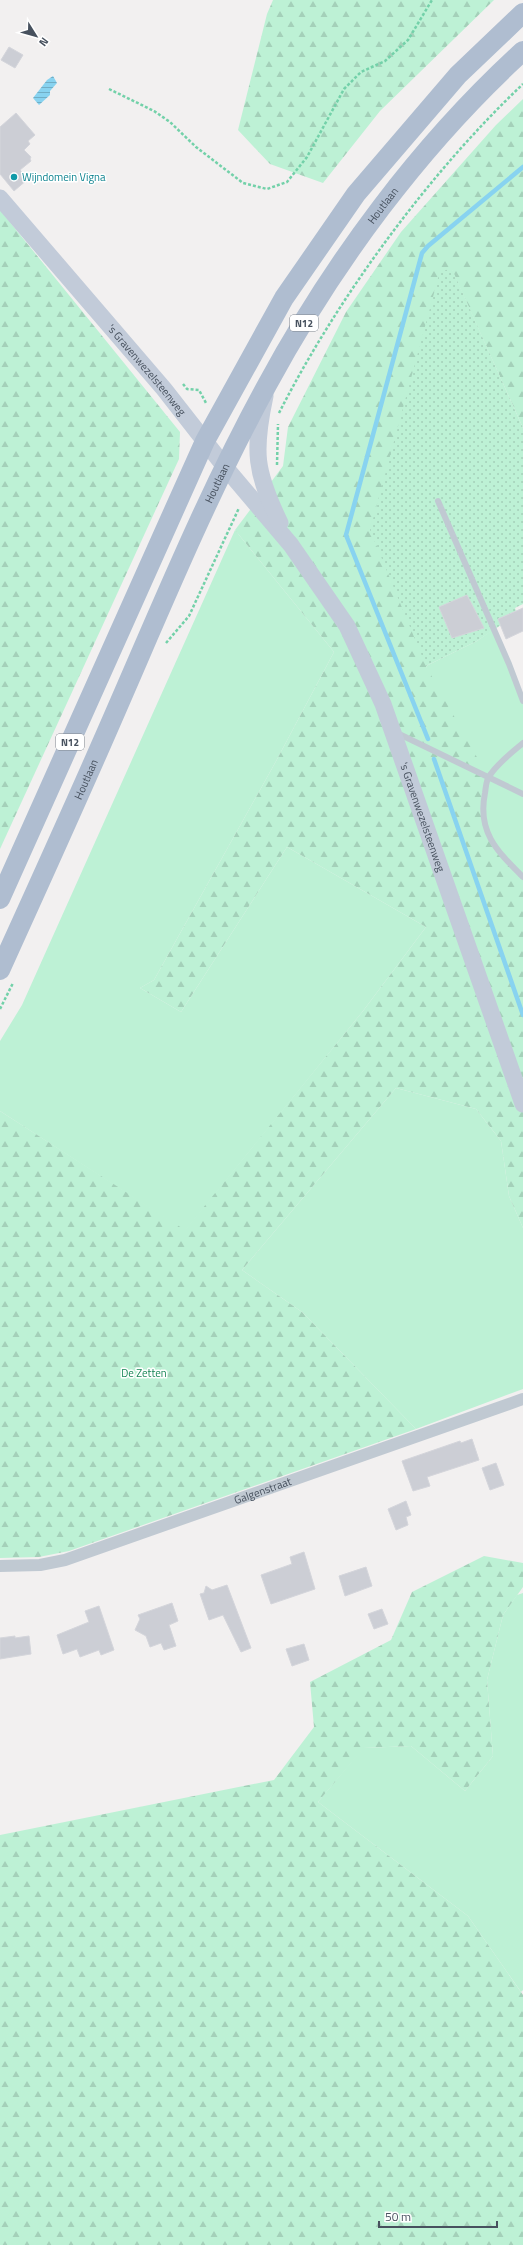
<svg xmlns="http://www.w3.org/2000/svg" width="523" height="2245" font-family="'Titillium Web',sans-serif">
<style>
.green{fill:#bdf1d5}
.forest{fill:url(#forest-firs)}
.garden{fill:url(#garden-dots)}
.water{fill:url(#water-rules)}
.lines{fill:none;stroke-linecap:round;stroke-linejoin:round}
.stream{stroke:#88d3f0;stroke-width:4.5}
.building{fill:#ccced5;stroke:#d4d5db}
.path{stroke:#73d1a9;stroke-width:2.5;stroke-dasharray:3 2;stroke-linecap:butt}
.lane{stroke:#c0c9d2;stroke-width:6}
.street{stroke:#c0c9d2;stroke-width:12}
.secondary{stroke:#c2cbd9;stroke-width:17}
.primary{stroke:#afbdd0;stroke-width:20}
.culture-dot{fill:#0f9aa8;stroke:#fff;stroke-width:1.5}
.labels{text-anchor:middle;stroke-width:3;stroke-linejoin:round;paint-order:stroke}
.shield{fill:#fff;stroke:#7e858e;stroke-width:1}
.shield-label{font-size:10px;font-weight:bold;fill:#47515e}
.culture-label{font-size:11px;fill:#0d838f;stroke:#fff;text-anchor:start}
.street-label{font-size:11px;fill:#47515e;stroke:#fff}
.park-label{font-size:11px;fill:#148453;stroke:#fff}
</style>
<defs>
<pattern id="forest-firs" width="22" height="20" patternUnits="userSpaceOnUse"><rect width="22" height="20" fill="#bdf1d5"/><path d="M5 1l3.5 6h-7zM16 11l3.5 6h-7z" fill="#a4d0b9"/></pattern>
<pattern id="garden-dots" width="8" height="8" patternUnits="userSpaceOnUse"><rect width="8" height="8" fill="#bdf1d5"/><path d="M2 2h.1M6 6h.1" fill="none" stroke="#a4d0b9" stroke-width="1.8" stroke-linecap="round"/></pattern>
<pattern id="water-rules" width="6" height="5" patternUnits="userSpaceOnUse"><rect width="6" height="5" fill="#88d3f0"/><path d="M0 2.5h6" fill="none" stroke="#71aec6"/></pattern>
</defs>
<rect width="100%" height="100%" fill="#f2f0f0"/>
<g class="green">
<path d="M 235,530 L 334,652 L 275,763 L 154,980 L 140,988 L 181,1012 L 287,847 L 426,927 L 363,1011 L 185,1231 L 0,1111 L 0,1041 L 22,1005 Z"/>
<path d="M 494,629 L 523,701 L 523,877 L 490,839 L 426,666 L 477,641 Z"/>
<path d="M 396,1088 L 476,1109 L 501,1141 L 509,1196 L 523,1228 L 523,1389 L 416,1429 L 302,1312 L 242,1270 Z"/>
<path d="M 523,1593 L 523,1990 L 521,1992 L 468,1916 L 318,1802 L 363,1748 L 411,1746 L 465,1791 L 493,1756 L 487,1680 L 503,1615 L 517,1595 Z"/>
</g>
<g class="forest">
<path d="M 273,0 L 494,0 L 380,111 L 323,183 L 270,164 L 238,130 L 267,14 Z"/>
<path d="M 523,99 L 523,428 L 452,270 L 426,666 L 488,777 L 483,802 L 490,839 L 523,877 L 523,1228 L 509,1196 L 501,1141 L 476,1109 L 396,1088 L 242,1270 L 302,1312 L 416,1429 L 69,1551 L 39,1557 L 0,1558 L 0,1111 L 185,1230 L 363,1011 L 426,927 L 287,847 L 181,1012 L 140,988 L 154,980 L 275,763 L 334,652 L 235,530 L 283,466 L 288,427 L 346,312 L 401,232 L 496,125 Z"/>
<path d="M 0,210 L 180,432 L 179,459 L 0,849 Z"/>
<path d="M 484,1556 L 523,1563 L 523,1587 L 503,1615 L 487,1680 L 493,1756 L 465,1791 L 411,1746 L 364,1748 L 318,1802 L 468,1916 L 523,1995 L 523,2245 L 0,2245 L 0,1835 L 274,1780 L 314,1727 L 310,1682 L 391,1640 L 412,1592 Z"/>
</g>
<path class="garden" d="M 452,269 L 523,428 L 523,604 L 515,608 L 516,611 L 498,619 L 501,625 L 477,641 L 426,666 L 370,530 L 440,271 Z"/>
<path class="water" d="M 53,76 L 57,83 L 50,91 L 50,95 L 39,105 L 33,98 L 47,80 Z"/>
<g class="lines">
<g class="stream">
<path d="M 428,739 L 346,535 L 422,253 L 428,246 L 523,167"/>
<path d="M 434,759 L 523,1015"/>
</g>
</g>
<g class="building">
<path d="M 9,47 L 23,55 L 15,68 L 1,60 Z"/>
<path d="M 16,113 L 35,135 L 28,141 L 30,144 L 24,150 L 31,157 L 30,159 L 31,161 L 20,170 L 28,179 L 14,191 L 0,174 L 0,127 Z"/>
<path d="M 467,595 L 484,628 L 452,638 L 439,607 Z"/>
<path d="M 523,608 L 523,631 L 506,639 L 498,619 Z"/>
<path d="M 472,1439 L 479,1460 L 427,1477 L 430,1486 L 413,1491 L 402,1461 L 460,1441 L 461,1443 Z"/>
<path d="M 496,1463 L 504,1485 L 490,1490 L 482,1468 Z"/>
<path d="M 406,1501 L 411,1515 L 406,1517 L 408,1525 L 396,1530 L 388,1509 Z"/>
<path d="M 304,1552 L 315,1589 L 271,1604 L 261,1575 L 292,1564 L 290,1557 Z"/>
<path d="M 366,1567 L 372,1586 L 345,1596 L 339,1576 Z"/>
<path d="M 227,1585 L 251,1648 L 241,1652 L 223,1615 L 209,1620 L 200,1594 L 204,1593 L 206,1586 L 212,1590 Z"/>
<path d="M 172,1603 L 178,1621 L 169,1625 L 176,1646 L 164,1650 L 161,1643 L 150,1647 L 146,1636 L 135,1630 L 140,1619 L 138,1615 Z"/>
<path d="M 99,1606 L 114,1650 L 101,1655 L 99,1650 L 80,1657 L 77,1649 L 63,1654 L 57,1635 L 89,1622 L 85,1611 Z"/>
<path d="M 382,1609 L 388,1624 L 374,1629 L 368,1614 Z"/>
<path d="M 15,1636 L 15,1638 L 29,1636 L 31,1654 L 0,1659 L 0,1638 Z"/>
<path d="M 304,1644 L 309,1660 L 292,1666 L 286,1649 Z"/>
</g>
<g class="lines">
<g class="path">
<path d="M 109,89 L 154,111 L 170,122 L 196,147 L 243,183 L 267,189 L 287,182 L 307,157 L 344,89 L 361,72 L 385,61 L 408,40 L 432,0"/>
<path d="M 183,384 L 187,389 L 199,390 L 206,403"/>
<path d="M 279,413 C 338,297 429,173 523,84"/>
<path d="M 277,465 L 278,424"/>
<path d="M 166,643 L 189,616 L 239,508"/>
<path d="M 0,1009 L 13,983"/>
</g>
<g class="lane">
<path d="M 438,501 L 509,664 L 523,701"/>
<path d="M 397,733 L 523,794"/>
<path d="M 523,743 C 511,753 499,762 490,775 C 486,779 486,787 485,793 C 477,832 497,851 523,877"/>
</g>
<path class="street" id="s1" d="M 0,1566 L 40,1565 L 65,1560 L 523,1399"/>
<g class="secondary">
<path id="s2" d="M 0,198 L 164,389 L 225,467 L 291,545 L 347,626 L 383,704 L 523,1104"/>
<path d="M 265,396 C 253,452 255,471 280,523"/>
</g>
<g class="primary">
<path d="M 0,899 L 205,441 L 284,298 L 356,194 L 458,75 L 523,13"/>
<path id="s3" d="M 0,970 C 40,882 80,794 118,706 C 165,598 210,489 267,385 C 333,263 420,145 523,51"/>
</g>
</g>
<circle class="culture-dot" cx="14" cy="177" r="4"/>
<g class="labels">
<g class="shield">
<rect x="290" y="315" width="28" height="16" rx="3"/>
<rect x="56" y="734" width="28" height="16" rx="3"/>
</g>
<g class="shield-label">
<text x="304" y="327">N12</text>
<text x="70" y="746">N12</text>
</g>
<g class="culture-label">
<text x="22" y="181">Wijndomein Vigna</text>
</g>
<g class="street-label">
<text dy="4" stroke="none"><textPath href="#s3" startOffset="857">Houtlaan</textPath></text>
<text dy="4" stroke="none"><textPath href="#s2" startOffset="226">'s Gravenwezelsteenweg</textPath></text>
<text dy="4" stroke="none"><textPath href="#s3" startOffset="533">Houtlaan</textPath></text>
<text dy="4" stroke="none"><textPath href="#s3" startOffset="209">Houtlaan</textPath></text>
<text dy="4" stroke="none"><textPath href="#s2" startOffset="757">'s Gravenwezelsteenweg</textPath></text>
<text dy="4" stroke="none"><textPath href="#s1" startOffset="275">Galgenstraat</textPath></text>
</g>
<g class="park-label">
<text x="144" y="1377">De Zetten</text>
</g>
</g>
<g transform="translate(36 36) rotate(127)" stroke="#ffffff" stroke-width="3" paint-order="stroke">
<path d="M0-3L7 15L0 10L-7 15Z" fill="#47515e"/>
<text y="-6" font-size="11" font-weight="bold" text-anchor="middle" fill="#47515e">N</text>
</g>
<path d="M379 2221v6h118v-6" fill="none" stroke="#47515e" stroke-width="2"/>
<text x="385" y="2221" font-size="12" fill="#47515e" stroke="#ffffff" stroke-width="3" paint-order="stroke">50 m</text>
</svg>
